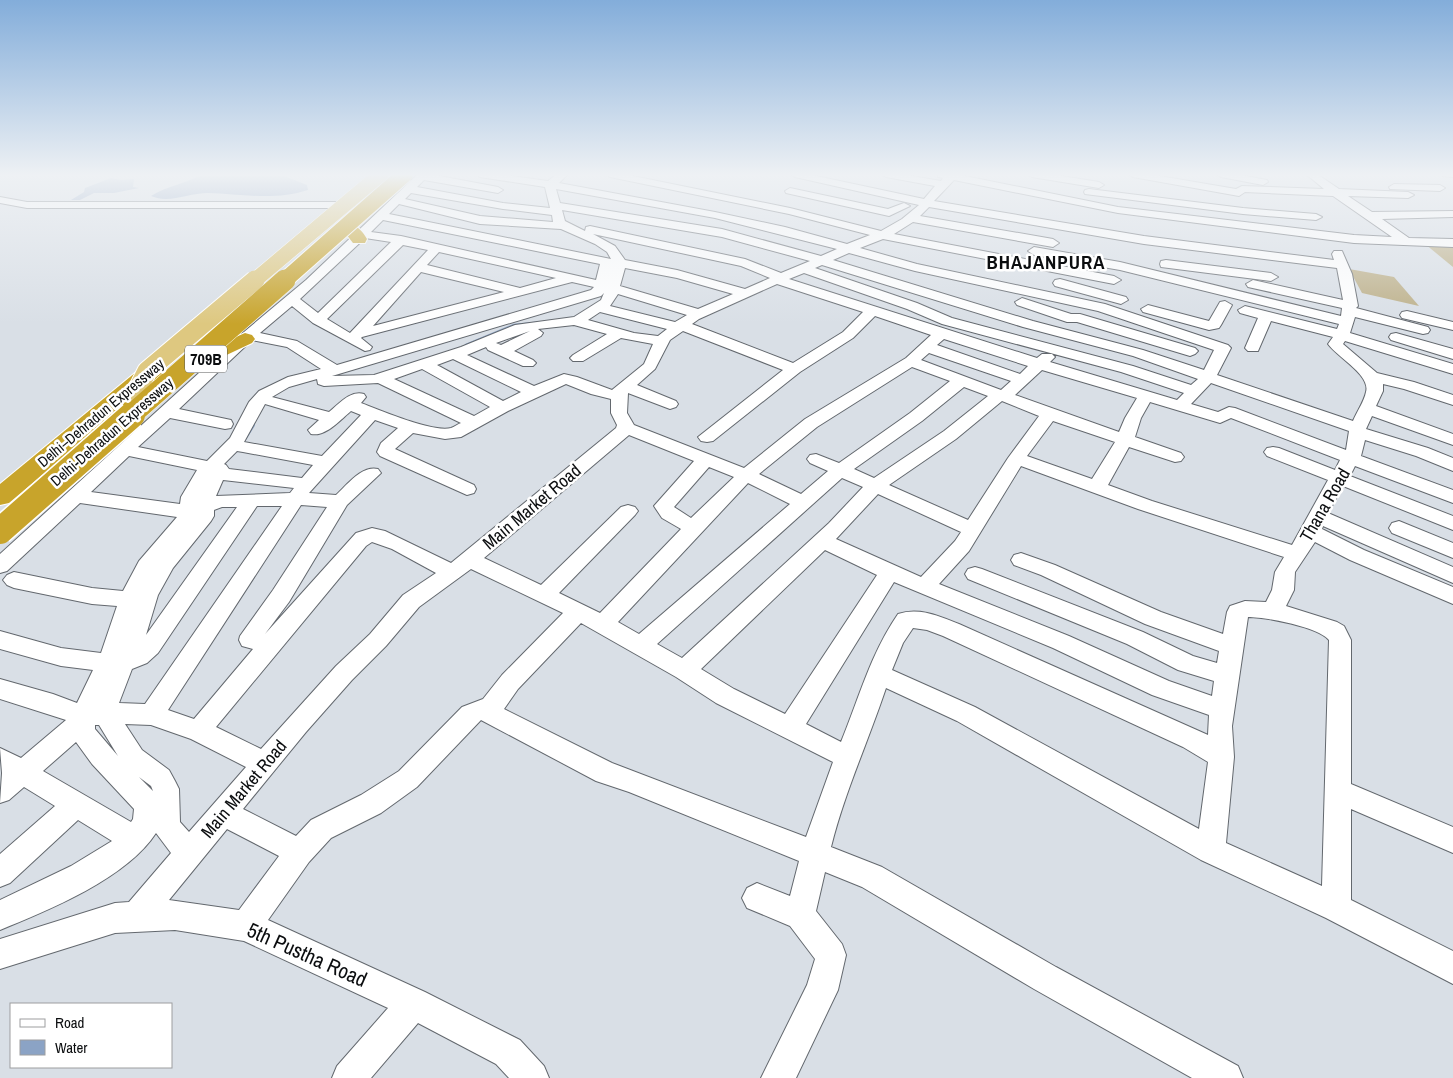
<svg xmlns="http://www.w3.org/2000/svg" width="1453" height="1078" font-family="'Archivo Narrow',sans-serif">
<style>
.green{fill:#bcaf88}
.water{fill:#8ba3c5}
.lines{fill:none;stroke-linecap:round;stroke-linejoin:round}
.stream-far1{stroke:#8ba3c5;stroke-width:2.5}
.stream{stroke:#8ba3c5;stroke-width:4}
.minor-casing{stroke:#63686e;stroke-width:2}
.highway-casing{stroke:#fff;stroke-width:2}
.minor{fill:#fff;fill-rule:evenodd}
.highway{fill:#c8a42b;fill-rule:evenodd}
.major-bridge-far1-casing{stroke:#fff;stroke-width:16;stroke-linecap:butt}
.major-bridge-casing{stroke:#fff;stroke-width:21;stroke-linecap:butt}
.highway-bridge-far2-casing{stroke:#fff;stroke-width:18;stroke-linecap:butt}
.highway-bridge-far1-casing{stroke:#fff;stroke-width:22;stroke-linecap:butt}
.highway-bridge-casing{stroke:#fff;stroke-width:29;stroke-linecap:butt}
.major-bridge-far1{stroke:#dec880;stroke-width:15}
.major-bridge{stroke:#dec880;stroke-width:19}
.highway-bridge-far2{stroke:#c8a42b;stroke-width:16}
.highway-bridge-far1{stroke:#c8a42b;stroke-width:21}
.highway-bridge{stroke:#c8a42b;stroke-width:26}
.labels{text-anchor:middle;stroke-width:5;stroke-linejoin:round;paint-order:stroke}
.far-street-label{font-size:15px;fill:#0b0d0f;stroke:#fff}
.shield{fill:#fff;stroke:#545657;stroke-width:1}
.shield-label{font-size:16px;font-weight:bold;fill:#0b0d0f}
.street-label{font-size:18px;fill:#0b0d0f;stroke:#fff}
.far-district-label{font-size:19px;font-weight:bold;letter-spacing:1px;fill:#0b0d0f;stroke:#fff}
.near-street-label{font-size:21px;fill:#0b0d0f;stroke:#fff}
</style>
<rect width="100%" height="100%" fill="#d9dfe6"/>
<g class="green">
<path d="M 1419,239 L 1453,241 L 1453,267 Z"/>
<path d="M 1349,269 L 1394,277 L 1419,306 L 1362,293 Z"/>
</g>
<g class="water">
<path d="M 204,174 L 279,174 L 307,185 L 308,190 C 274,201 243,194 208,193 C 188,193 169,204 151,196 C 167,186 187,183 204,174 Z"/>
<path d="M 111,178 L 121,180 L 134,179 L 133,187 L 139,188 L 114,193 L 94,193 L 80,200 L 71,200 L 84,192 L 85,188 Z"/>
</g>
<g class="lines">
<path class="stream-far1" d="M 466,345 L 514,325 L 545,322"/>
<path class="stream" d="M 245,438 L 253,425"/>
<g class="minor-casing">
<g id="minor">
<path d="M 418,174 L 429,174 L 498,187 L 503,190 L 498,193 L 424,180 L 417,187 L 503,203 L 550,208 L 545,187 L 480,177 L 475,174 L 498,174 L 548,181 L 557,174 L 568,174 L 559,183 L 715,212 L 785,227 L 847,244 L 870,235 L 789,214 L 610,177 L 605,174 L 623,174 L 790,208 L 881,231 L 902,219 L 919,205 L 795,177 L 790,174 L 807,174 L 924,199 L 935,186 L 886,177 L 881,174 L 901,174 L 941,181 L 943,178 L 938,177 L 938,174 L 961,174 L 960,175 L 1118,207 L 1354,235 L 1392,237 L 1333,196 L 1245,192 L 1239,196 L 1133,177 L 1128,174 L 1148,174 L 1236,189 L 1242,186 L 1324,189 L 1306,174 L 1317,174 L 1339,189 L 1408,192 L 1414,195 L 1408,198 L 1348,196 L 1372,212 L 1453,211 L 1453,217 L 1382,219 L 1409,238 L 1453,239 L 1453,247 L 1354,243 L 1118,213 L 954,180 L 934,201 L 1144,236 L 1334,260 L 1332,254 L 1334,251 L 1342,251 L 1352,274 L 1358,306 L 1356,308 L 1428,327 L 1430,330 L 1428,333 L 1423,334 L 1355,317 L 1350,333 L 1453,364 L 1453,374 L 1345,341 L 1343,344 L 1377,373 L 1414,382 L 1453,395 L 1453,405 L 1404,389 L 1383,384 L 1383,391 L 1376,406 L 1453,434 L 1453,445 L 1372,416 L 1366,429 L 1428,448 L 1453,458 L 1453,471 L 1416,456 L 1365,440 L 1361,456 L 1453,490 L 1453,503 L 1355,466 L 1350,476 L 1453,516 L 1453,530 L 1343,486 L 1328,513 L 1453,567 L 1453,583 L 1323,526 L 1322,529 L 1364,550 L 1453,587 L 1453,604 L 1350,560 L 1315,542 L 1295,572 L 1294,590 L 1286,606 L 1337,622 L 1344,626 L 1351,640 L 1351,784 L 1453,827 L 1453,853 L 1351,809 L 1351,900 L 1453,951 L 1453,984 L 1326,918 L 1201,860 L 957,721 L 886,688 C 868,742 845,791 831,847 L 882,867 L 1056,967 L 1238,1066 L 1243,1078 L 1192,1078 L 1034,989 L 862,887 L 825,872 L 816,911 L 842,944 L 846,955 L 838,990 L 796,1078 L 761,1078 L 807,985 L 815,959 L 790,926 L 747,908 L 742,898 L 747,888 L 757,883 L 790,896 L 799,861 L 629,792 L 596,781 L 481,720 L 417,787 L 381,813 L 331,838 L 309,862 L 268,920 L 425,992 L 520,1040 L 544,1066 L 549,1078 L 509,1078 L 496,1064 L 418,1023 L 371,1078 L 332,1078 L 337,1066 L 388,1008 L 244,941 L 175,930 L 115,933 L 0,969 L 0,939 L 115,903 L 129,902 L 171,853 L 156,833 C 127,878 49,910 0,930 L 0,900 L 71,866 L 112,841 L 78,820 L 10,883 L 0,887 L 0,854 L 55,806 L 24,787 L 9,800 L 0,803 L 2,773 L 0,748 L 21,758 L 66,720 L 0,699 L 0,679 L 53,694 L 77,703 L 93,670 L 61,666 L 0,649 L 0,631 L 61,648 L 101,653 L 117,606 L 92,604 L 14,588 L 7,585 L 3,580 L 7,575 L 14,572 L 92,588 L 123,591 L 139,561 L 177,517 L 80,503 L 7,571 L 0,573 L 0,554 L 244,332 L 306,280 ZM 556,189 L 715,218 L 837,249 L 821,256 L 722,229 L 560,203 ZM 411,193 L 503,209 L 552,215 L 553,222 L 480,216 L 405,199 ZM 399,204 L 480,224 L 561,229 L 595,244 L 607,252 L 611,259 L 389,214 ZM 929,207 L 1144,244 L 1337,268 L 1343,300 L 1253,280 L 1246,284 L 1248,287 L 1342,308 L 1341,316 L 1120,262 L 1034,247 L 1028,251 L 1034,255 L 1120,270 L 1339,324 L 1337,329 L 1245,306 L 1238,310 L 1240,313 L 1258,318 L 1245,348 L 1248,351 L 1258,351 L 1271,321 L 1333,337 L 1328,344 C 1337,357 1371,375 1366,392 C 1364,402 1357,411 1353,421 L 1217,375 L 1231,348 L 1228,345 L 1105,304 L 917,264 L 860,248 L 883,239 L 1114,284 L 1121,280 L 1114,276 L 894,234 L 913,222 L 1053,247 L 1059,243 L 1053,239 L 920,216 ZM 562,210 L 722,237 L 810,261 L 781,273 L 745,259 L 590,226 L 586,227 L 585,231 L 565,221 ZM 383,220 L 600,264 L 596,280 L 401,236 L 371,232 ZM 593,234 L 741,266 L 770,278 L 745,289 L 677,270 L 625,260 L 615,246 ZM 365,238 L 391,242 L 318,313 L 300,299 ZM 403,245 L 428,250 L 350,333 L 327,319 ZM 439,252 L 556,278 L 520,288 L 427,265 ZM 849,253 L 915,271 L 1098,311 L 1214,350 L 1204,370 L 1143,350 L 1033,321 L 833,260 ZM 822,265 L 1023,327 L 1133,356 L 1198,379 L 1191,385 L 1133,366 L 952,318 L 917,303 L 815,268 ZM 625,268 L 677,278 L 733,294 L 698,309 L 620,286 ZM 421,272 L 504,292 L 373,326 ZM 804,273 L 907,309 L 942,324 L 1121,372 L 1184,393 L 1177,400 L 1050,362 L 1055,357 L 1052,354 L 1042,354 L 1037,358 L 789,279 ZM 572,282 L 594,287 L 591,290 L 337,365 L 297,341 L 260,333 L 292,306 L 313,323 L 365,351 L 370,350 L 372,347 L 361,338 L 362,337 ZM 777,284 L 863,312 L 843,332 L 793,363 L 692,324 L 699,319 ZM 604,293 L 601,300 L 574,317 L 515,325 L 461,347 L 374,375 L 332,376 L 601,296 ZM 618,294 L 687,315 L 675,322 L 610,306 ZM 600,312 L 667,329 L 658,336 L 634,333 L 588,320 ZM 875,316 L 931,335 L 906,358 L 805,419 L 744,468 L 634,425 L 627,413 L 628,393 L 670,409 L 676,407 L 678,404 L 676,401 L 637,385 L 655,369 L 670,340 L 683,331 L 783,370 L 698,437 L 701,441 L 707,442 L 713,441 L 800,372 L 853,338 ZM 574,325 L 607,334 L 573,355 L 570,358 L 573,361 L 583,361 L 621,338 L 653,344 L 644,364 L 612,390 L 577,377 L 564,374 L 534,386 L 467,355 L 486,347 L 488,350 L 523,366 L 533,366 L 536,363 L 533,360 L 514,351 L 541,336 L 543,333 L 538,329 ZM 530,331 L 501,345 L 496,343 ZM 944,339 L 1028,366 L 1020,374 L 937,345 ZM 252,340 L 287,347 L 321,369 L 288,377 L 259,391 L 249,402 L 230,438 L 207,461 L 138,447 L 170,418 L 225,429 L 231,428 L 233,424 L 231,420 L 179,409 ZM 929,353 L 1011,381 L 1001,390 L 921,360 ZM 453,359 L 521,392 L 503,401 L 437,365 ZM 912,367 L 950,381 L 910,413 L 839,463 L 816,454 L 810,455 L 807,459 L 810,463 L 828,471 L 801,494 L 759,474 L 817,427 ZM 422,369 L 490,407 L 474,416 L 394,379 ZM 1042,370 L 1137,398 L 1125,418 L 1119,432 L 1015,395 ZM 317,379 L 318,384 L 324,386 L 378,383 L 461,423 C 458,424 454,427 451,428 C 433,433 380,410 361,403 L 366,397 L 364,394 C 350,390 339,404 329,412 L 272,397 L 289,387 ZM 1211,383 L 1349,431 L 1346,450 L 1235,408 L 1229,407 L 1218,412 L 1191,404 ZM 566,384 L 591,394 L 611,399 L 611,413 L 617,425 L 616,428 L 451,563 L 385,531 L 372,528 L 356,533 L 265,634 L 289,602 L 347,505 L 381,473 L 378,469 C 362,465 347,485 336,495 L 309,493 L 375,420 L 398,428 L 381,443 L 377,452 L 380,456 L 467,495 L 474,493 L 476,489 L 474,485 L 395,449 L 413,433 L 445,439 L 461,437 L 508,411 ZM 964,387 L 988,396 L 944,431 L 874,478 L 854,469 L 922,421 ZM 1002,401 L 1039,416 L 1008,458 L 968,520 L 889,485 L 956,439 ZM 1150,402 L 1220,423 L 1231,418 L 1340,460 L 1335,470 L 1279,448 L 1273,447 L 1267,448 L 1264,452 L 1267,456 L 1328,480 L 1292,545 L 1152,501 L 1108,485 L 1129,447 L 1175,462 L 1181,461 L 1184,457 L 1181,453 L 1135,437 L 1141,418 ZM 265,404 L 319,420 L 308,430 L 311,434 C 326,437 340,420 351,411 L 361,415 L 322,456 L 244,442 ZM 1053,421 L 1115,442 L 1092,479 L 1027,456 ZM 629,435 L 694,461 L 654,506 L 662,518 L 681,529 L 600,613 L 559,593 L 635,515 L 638,511 L 635,507 L 628,505 L 621,507 L 541,585 L 484,558 ZM 237,451 L 243,452 L 313,465 L 302,478 L 229,469 L 226,465 L 224,464 ZM 129,456 L 197,470 L 181,497 L 180,504 L 91,492 ZM 1021,466 L 1138,509 L 1284,557 L 1275,572 L 1272,590 L 1266,602 L 1245,601 L 1230,606 L 1227,612 L 1223,634 L 1161,612 L 1055,565 L 1021,553 L 1014,555 L 1011,560 L 1014,565 L 1041,575 L 1145,624 L 1219,651 L 1217,663 L 1193,656 L 1143,632 L 982,569 L 975,567 L 968,569 L 965,574 L 968,579 L 1127,644 L 1178,670 L 1214,681 L 1212,696 L 1169,681 L 1069,636 L 939,584 L 969,551 ZM 709,467 L 734,477 L 691,518 L 674,507 ZM 842,478 L 863,487 L 829,523 L 682,658 L 657,644 ZM 223,480 L 294,488 L 290,493 L 216,496 ZM 748,483 L 790,504 L 639,634 L 618,622 ZM 878,494 L 961,532 L 955,541 L 921,577 L 836,539 ZM 301,505 L 327,507 L 273,590 L 240,636 L 239,640 L 242,646 L 253,649 L 194,719 L 168,710 ZM 257,506 L 282,506 L 145,704 L 119,703 L 132,669 L 147,663 L 158,653 ZM 222,507 L 237,507 L 146,635 L 158,595 L 173,568 L 211,521 L 214,516 L 214,510 ZM 372,542 L 392,549 L 436,573 L 403,595 L 370,634 L 336,666 L 261,749 L 216,727 L 366,546 ZM 825,550 L 877,575 L 785,714 L 734,689 L 701,669 ZM 471,569 L 563,613 L 502,675 L 483,699 L 462,707 L 399,771 L 361,795 L 311,820 L 296,836 L 243,809 L 306,732 L 352,680 L 386,646 L 419,607 ZM 894,582 L 1053,648 L 1152,695 L 1209,715 L 1208,735 L 959,624 C 939,616 919,607 898,614 C 871,653 859,698 841,742 L 806,724 ZM 1248,617 C 1265,617 1318,627 1329,640 L 1322,886 L 1226,843 L 1234,757 L 1232,726 ZM 581,623 L 676,677 L 716,703 L 833,762 L 806,837 L 612,763 L 504,709 L 518,689 ZM 913,628 L 927,630 L 943,636 L 1183,747 L 1208,762 L 1199,829 L 975,707 L 892,670 L 903,643 ZM 125,724 L 151,725 L 191,739 L 246,767 L 189,832 L 180,822 L 179,789 L 175,781 L 169,770 L 142,750 ZM 95,725 L 99,725 L 118,756 L 95,729 ZM 76,742 L 92,764 L 134,809 L 133,819 L 131,822 L 43,771 ZM 139,777 L 151,786 L 153,791 ZM 227,829 L 279,856 L 239,910 L 169,900 Z"/>
<path d="M 1027,174 L 1049,174 L 1099,182 L 1104,185 L 1099,188 L 1032,177 Z"/>
<path d="M 1216,174 L 1235,174 L 1267,180 L 1268,182 L 1263,185 L 1221,177 Z"/>
<path d="M 1442,174 L 1453,174 L 1453,177 L 1443,176 Z"/>
<path d="M 1394,184 L 1440,185 L 1445,188 L 1440,191 L 1390,189 L 1389,187 Z"/>
<path d="M 790,188 L 888,209 L 904,203 L 910,206 L 889,216 L 786,193 L 785,191 Z"/>
<path d="M 1089,189 L 1243,208 L 1316,214 L 1322,217 L 1316,220 L 1243,214 L 1085,194 L 1084,192 L 1085,190 Z"/>
<path d="M 0,197 L 27,202 L 349,202 L 355,205 L 349,208 L 27,208 L 0,203 Z"/>
<path d="M 1166,260 L 1271,273 L 1278,277 L 1271,281 L 1161,267 L 1160,264 L 1161,261 Z"/>
<path d="M 1060,279 L 1126,297 L 1128,300 L 1121,304 L 1055,286 L 1053,283 L 1055,280 Z"/>
<path d="M 1022,298 L 1071,314 L 1080,314 L 1195,348 L 1198,351 L 1195,354 L 1190,356 L 1077,322 L 1067,322 L 1017,305 L 1015,302 Z"/>
<path d="M 1225,301 L 1232,305 L 1221,325 L 1219,328 L 1209,330 L 1143,312 L 1141,309 L 1148,305 L 1209,321 L 1220,302 Z"/>
<path d="M 1407,311 L 1453,322 L 1453,330 L 1402,318 L 1400,315 L 1402,312 Z"/>
<path d="M 1396,333 L 1453,349 L 1453,359 L 1391,340 L 1389,337 L 1391,334 Z"/>
<path d="M 1399,521 L 1453,543 L 1453,558 L 1392,533 L 1389,528 L 1392,523 Z"/>
</g>
</g>
<g class="highway-casing">
<g id="highway">
<path d="M 350,224 C 358,226 363,232 367,239 L 365,243 L 353,243 L 342,229 L 344,226 Z"/>
<path d="M 245,333 L 252,335 L 255,339 L 252,343 L 218,359 L 211,361 L 204,359 L 201,355 L 204,351 Z"/>
<path d="M 155,362 L 163,363 L 166,368 L 163,373 L 9,503 L 0,505 L 0,484 L 147,363 Z"/>
</g>
</g>
<use href="#minor" class="minor"/>
<use href="#highway" class="highway"/>
<g class="major-bridge-far1-casing">
<path id="major-bridge-far1" d="M 254,281 L 381,174"/>
</g>
<g class="major-bridge-casing">
<path id="major-bridge" d="M 135,395 L 147,371 L 255,280"/>
</g>
<g class="highway-bridge-far2-casing">
<path id="highway-bridge-far2" d="M 284,281 L 405,174"/>
</g>
<g class="highway-bridge-far1-casing">
<path id="highway-bridge-far1" d="M 130,416 L 285,280"/>
</g>
<g class="highway-bridge-casing">
<path id="highway-bridge" d="M 0,531 L 132,415"/>
</g>
<use href="#major-bridge-far1" class="major-bridge-far1"/>
<use href="#major-bridge" class="major-bridge"/>
<use href="#highway-bridge-far2" class="highway-bridge-far2"/>
<use href="#highway-bridge-far1" class="highway-bridge-far1"/>
<use href="#highway-bridge" class="highway-bridge"/>
</g>
<linearGradient id="sky" x2="0" y2="1"><stop stop-color="#83adda"/><stop offset="0.54" stop-color="#eef1f4"/><stop offset="1" stop-color="#eef1f4" stop-opacity="0"/></linearGradient>
<rect width="1453" height="324" fill="url(#sky)"/>
<g class="labels">
<g class="far-street-label">
<text transform="translate(101 413) rotate(-40)" y="5">Delhi–Dehradun Expressway</text>
<text transform="translate(112 432) rotate(-41)" y="5">Delhi-Dehradun Expressway</text>
</g>
<rect class="shield" x="185" y="345.5" width="42" height="27" rx="4"/>
<g class="shield-label">
<text x="206" y="365">709B</text>
</g>
<g class="street-label">
<text transform="translate(1325 505) rotate(-60)" y="6">Thana Road</text>
<text transform="translate(532 507) rotate(-40)" y="6">Main Market Road</text>
<text transform="translate(244 789) rotate(-50)" y="6">Main Market Road</text>
</g>
<g class="far-district-label">
<text x="1046" y="269">BHAJANPURA</text>
</g>
<g class="near-street-label">
<text transform="translate(307 955) rotate(24)" y="7">5th Pustha Road</text>
</g>
</g>
<rect x="10" y="1003" width="162" height="65" fill="#ffffff" stroke="#9d9e9f"/>
<rect x="20" y="1019" width="25" height="8" fill="#ffffff" stroke="#9d9e9f"/>
<text x="55" y="1028" font-size="15" fill="#0b0d0f">Road</text>
<rect x="20" y="1040" width="25" height="15" fill="#8ba3c5" stroke="#9d9e9f"/>
<text x="55" y="1053" font-size="15" fill="#0b0d0f">Water</text>
</svg>
